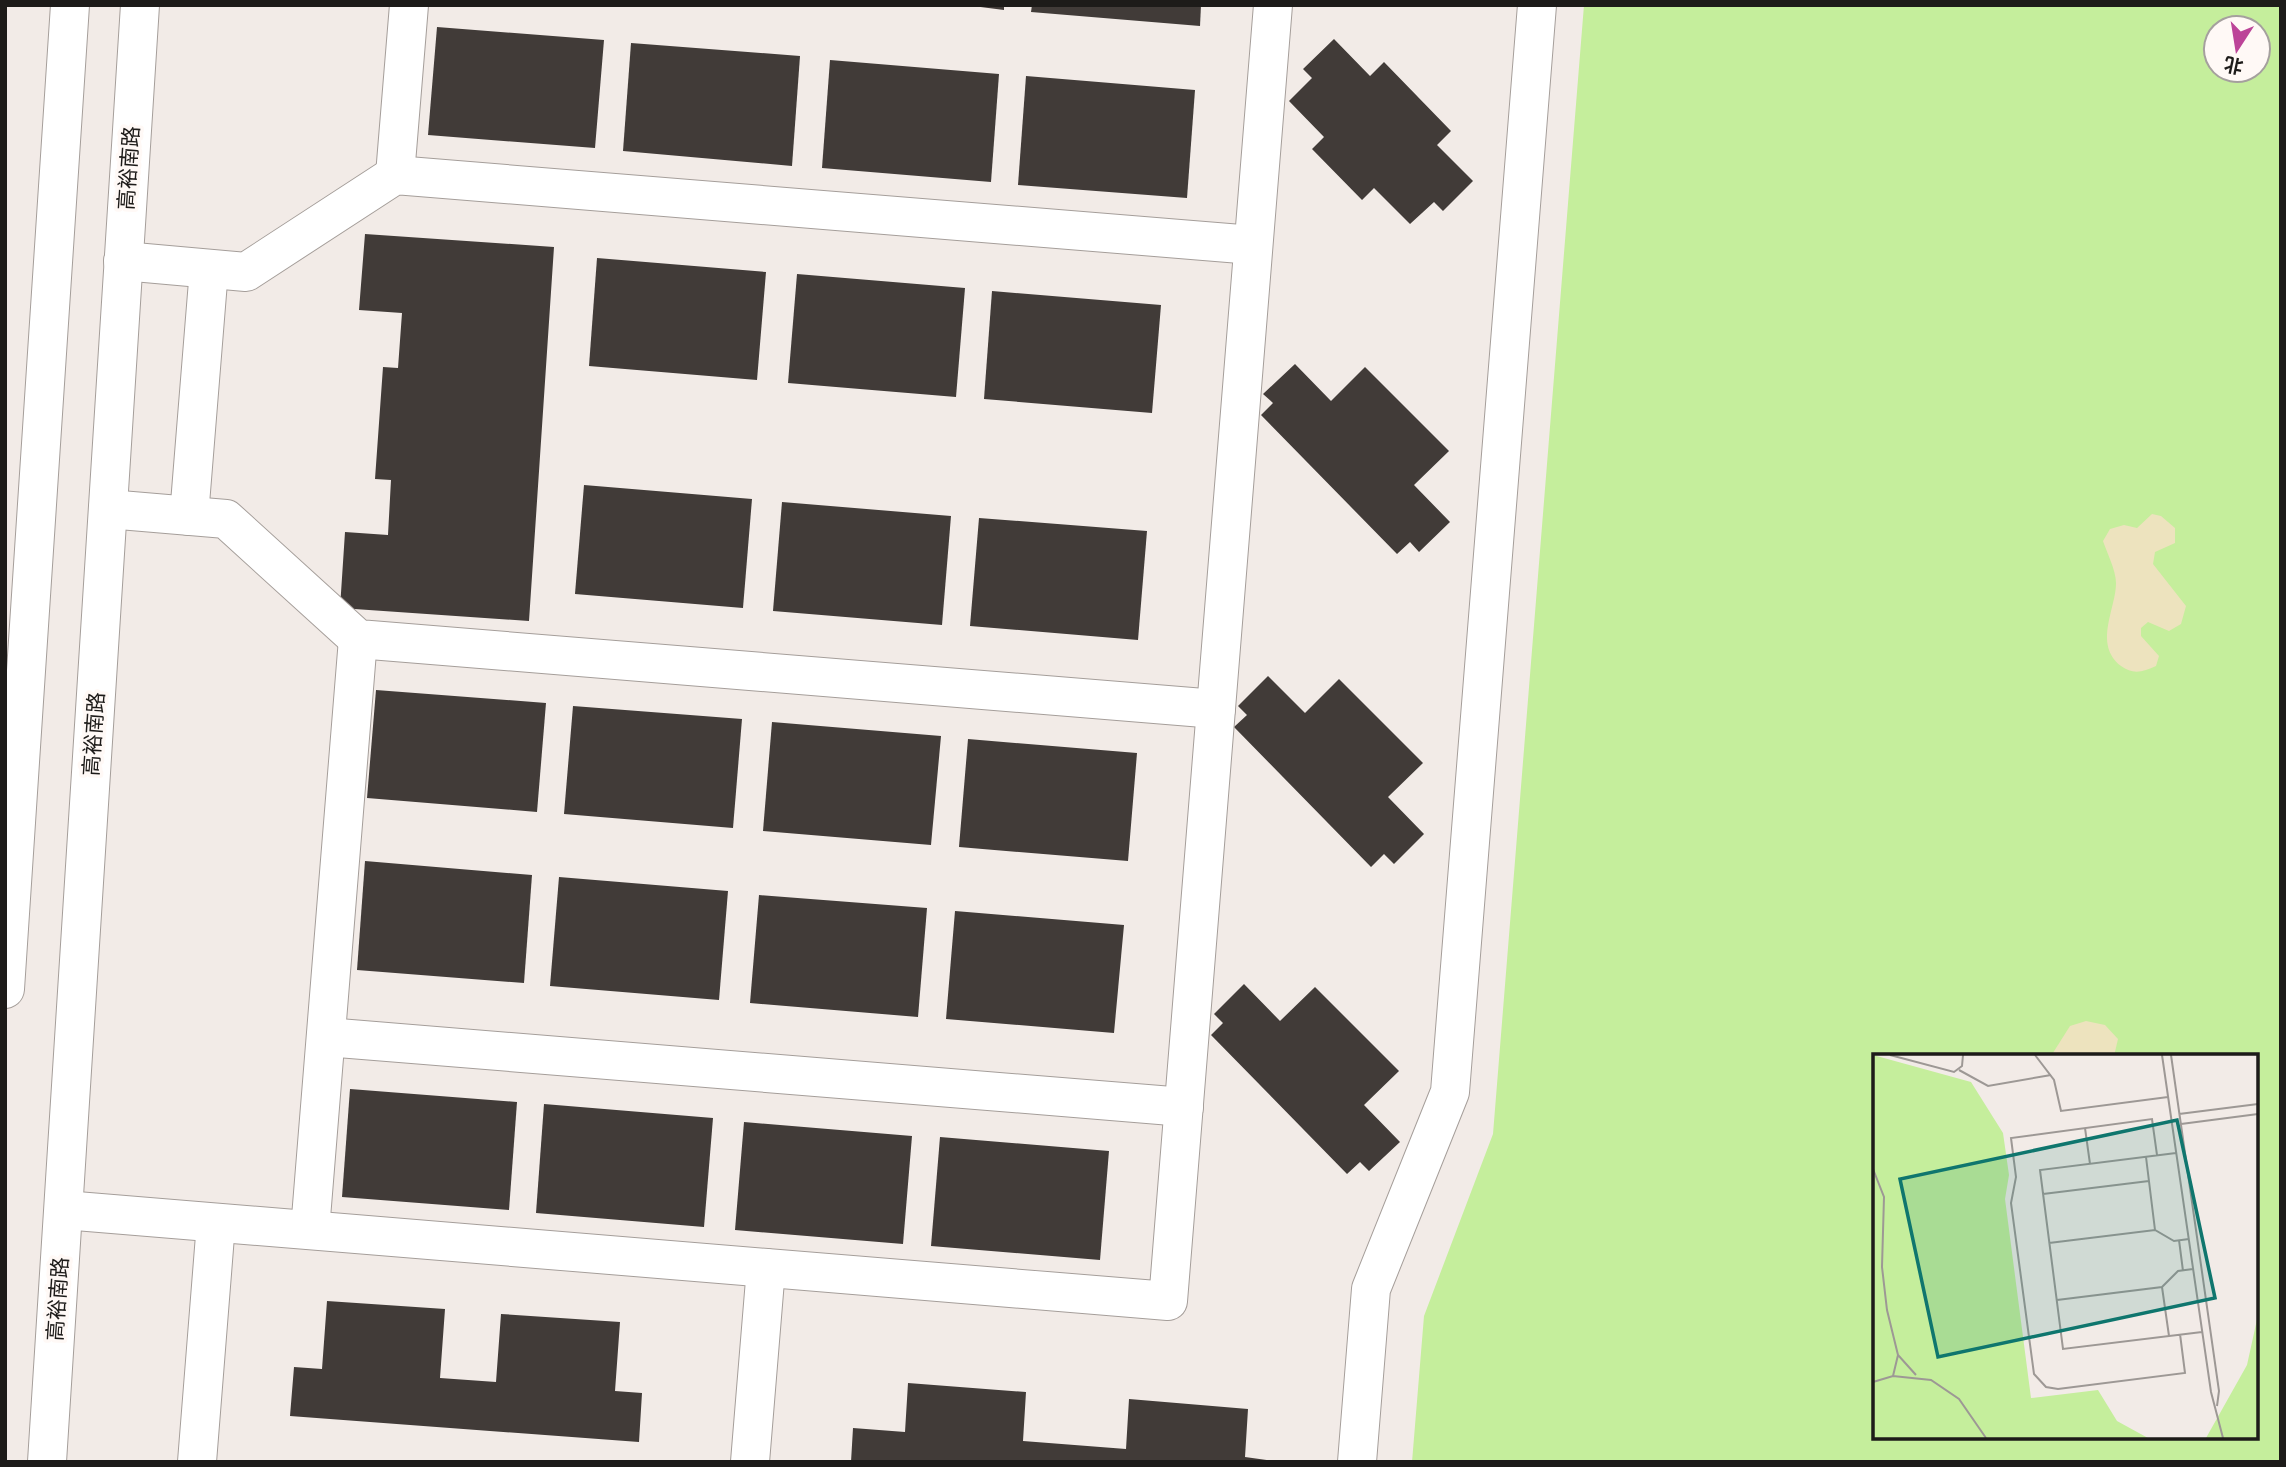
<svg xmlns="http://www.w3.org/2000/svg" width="2286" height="1467" font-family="'Alegreya Sans','Noto Sans SC',sans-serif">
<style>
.green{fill:#c5ee9c;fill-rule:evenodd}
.sand{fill:#ede3be}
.building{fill:#413b38}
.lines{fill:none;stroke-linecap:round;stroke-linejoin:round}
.minor-casing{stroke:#a59e9a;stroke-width:40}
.minor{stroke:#fff;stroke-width:38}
.labels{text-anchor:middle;stroke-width:7;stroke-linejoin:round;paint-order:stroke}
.street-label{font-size:21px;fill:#1d1b19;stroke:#fff9f6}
.inset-road{fill:none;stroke:#9d9895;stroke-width:2}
.view{fill:#0f766e;fill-opacity:0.15;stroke:#0f766e;stroke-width:3.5}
.inset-edge{fill:none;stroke:#1d1b19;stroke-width:3.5}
</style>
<rect width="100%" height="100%" fill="#f2ebe7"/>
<path class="green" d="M 1584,5 L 2281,5 L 2281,1462 L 1412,1462 L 1424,1316 L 1493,1134 ZM 2216,28 L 2258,28 L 2258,70 L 2216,70 ZM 1875,1056 L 2256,1056 L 2256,1437 L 1875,1437 Z"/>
<g class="sand">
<path d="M 2152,514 L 2161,516 L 2175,528 L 2175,543 L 2155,552 L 2153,564 L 2186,606 L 2181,624 L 2169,631 L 2148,622 L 2141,628 L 2141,636 L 2159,656 L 2156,666 C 2143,672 2133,675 2121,666 C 2093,644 2116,609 2116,583 C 2116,570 2107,553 2103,541 L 2110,529 L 2124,525 L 2137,528 Z"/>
<path d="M 2086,1021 L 2105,1025 L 2118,1039 L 2114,1056 L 2051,1056 L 2070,1026 Z"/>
</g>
<g class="building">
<path d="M 965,5 L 1004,5 L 1004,10 Z"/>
<path d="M 1032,5 L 1201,5 L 1200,26 L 1031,12 Z"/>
<path d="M 437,27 L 604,40 L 595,148 L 428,135 Z"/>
<path d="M 1334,39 L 1370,76 L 1384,62 L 1451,131 L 1437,145 L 1473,181 L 1443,211 L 1434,202 L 1410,224 L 1374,188 L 1362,200 L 1312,149 L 1324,137 L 1289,101 L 1312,78 L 1303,69 Z"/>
<path d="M 631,43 L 800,56 L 792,166 L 623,151 Z"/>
<path d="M 830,60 L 999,74 L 991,182 L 822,168 Z"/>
<path d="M 1026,76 L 1195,90 L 1187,198 L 1018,185 Z"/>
<path d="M 365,234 L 554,247 L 529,621 L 340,608 L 345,532 L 388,535 L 391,480 L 375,479 L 383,367 L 398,368 L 402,313 L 359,310 Z"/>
<path d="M 597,258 L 766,272 L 757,380 L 589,366 Z"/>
<path d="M 797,274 L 965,288 L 956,397 L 788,383 Z"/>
<path d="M 992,291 L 1161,305 L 1152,413 L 984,399 Z"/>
<path d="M 1295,364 L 1331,401 L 1365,367 L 1449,451 L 1414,485 L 1450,522 L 1419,552 L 1410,542 L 1397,554 L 1261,415 L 1273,403 L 1263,394 Z"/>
<path d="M 584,485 L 752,499 L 743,608 L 575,594 Z"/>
<path d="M 782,502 L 951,516 L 942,625 L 773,611 Z"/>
<path d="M 979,518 L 1147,531 L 1138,640 L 970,626 Z"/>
<path d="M 1268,676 L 1305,713 L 1339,679 L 1423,763 L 1388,797 L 1424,834 L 1394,864 L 1384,854 L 1371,867 L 1234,727 L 1247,715 L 1238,706 Z"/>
<path d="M 376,690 L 546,703 L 537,812 L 367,798 Z"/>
<path d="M 573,706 L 742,719 L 733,828 L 564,814 Z"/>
<path d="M 772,722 L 941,736 L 931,845 L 763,831 Z"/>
<path d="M 968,739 L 1137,753 L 1128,861 L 959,847 Z"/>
<path d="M 365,861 L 532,875 L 524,983 L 357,970 Z"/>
<path d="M 559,877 L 728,891 L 719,1000 L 550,986 Z"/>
<path d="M 759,895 L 927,908 L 918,1017 L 750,1003 Z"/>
<path d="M 955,911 L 1124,925 L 1114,1033 L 946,1019 Z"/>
<path d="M 1244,984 L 1280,1021 L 1315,987 L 1399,1071 L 1364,1105 L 1400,1142 L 1369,1171 L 1360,1162 L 1347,1174 L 1211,1035 L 1223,1023 L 1214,1014 Z"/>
<path d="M 350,1089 L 517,1102 L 509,1210 L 342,1197 Z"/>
<path d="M 544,1104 L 713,1118 L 704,1227 L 536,1213 Z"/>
<path d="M 744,1122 L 912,1136 L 903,1244 L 735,1230 Z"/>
<path d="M 940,1137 L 1109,1151 L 1100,1260 L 931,1246 Z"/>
<path d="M 327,1301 L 445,1309 L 440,1378 L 496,1382 L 501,1314 L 620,1322 L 615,1391 L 642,1393 L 639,1442 L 290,1416 L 294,1367 L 322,1369 Z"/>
<path d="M 908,1383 L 1026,1392 L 1023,1441 L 1126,1449 L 1129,1399 L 1248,1409 L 1245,1457 L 1280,1462 L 851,1462 L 853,1428 L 905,1432 Z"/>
</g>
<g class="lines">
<g class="minor-casing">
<g id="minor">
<path d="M 395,175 L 409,5"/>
<path d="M 123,261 L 246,272 L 395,175 L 1253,245"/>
<path d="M 108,509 L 226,519 L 358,639 L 1216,709"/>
<path d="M 189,516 L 209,269"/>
<path d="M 5,989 L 70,5"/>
<path d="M 326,1037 L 1184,1107"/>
<path d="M 64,1210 L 1168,1301 L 1273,5"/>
<path d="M 310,1230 L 358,639"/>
<path d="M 47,1462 L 140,5"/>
<path d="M 197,1462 L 216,1223"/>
<path d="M 750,1462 L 766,1268"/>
<path d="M 1357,1462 L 1371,1289 L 1450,1092 L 1537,5"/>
</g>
</g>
<use href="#minor" class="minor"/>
</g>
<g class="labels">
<g class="street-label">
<text transform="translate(129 168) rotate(-86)" y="7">高裕南路</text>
<text transform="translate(94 734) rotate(-86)" y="7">高裕南路</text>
<text transform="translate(58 1299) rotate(-86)" y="7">高裕南路</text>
</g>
</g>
<g transform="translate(1873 1054)">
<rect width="385" height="385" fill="#f2ebe7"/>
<path d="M 0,1 L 98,28 L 130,79 L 136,121 L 132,145 L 158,344 L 225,336 L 244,367 L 275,384 L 0,384 ZM 385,261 L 385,384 L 333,384 L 374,311 Z" fill="#c5ee9c"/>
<path class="inset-road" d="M 17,1 L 81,18 L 89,12 L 90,1M 162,1 L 181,26 L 188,57 L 295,43M 289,1 L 338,338 L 350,384M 298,1 L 346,337 L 344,352M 86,16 L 115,32 L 178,21M 306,60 L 385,50M 308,70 L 385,60M 212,74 L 217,110M 303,99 L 167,116 L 190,295 L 329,278M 284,101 L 279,65 L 138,84 L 143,123 L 138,149 L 161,320 L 173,333 L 185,335 L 312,319 L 307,280M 273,103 L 282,176M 0,115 L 11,143 L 9,213 L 14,256 L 25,301 L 43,321M 385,128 L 385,156M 170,140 L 276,127M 306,186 L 310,217M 176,189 L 282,176 L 301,187 L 316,185M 289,233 L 296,282M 184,246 L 289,233 L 305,217 L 320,215M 20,322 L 25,301M 0,328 L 20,322 L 58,326 L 86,345 L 113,384"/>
<path class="view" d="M 304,66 L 342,244 L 65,303 L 27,125 Z"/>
<rect width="385" height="385" class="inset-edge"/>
</g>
<rect width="2286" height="1467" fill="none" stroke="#1d1b19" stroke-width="14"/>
<g transform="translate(2237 49) rotate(192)"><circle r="33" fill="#fff9f6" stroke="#a5a09e" stroke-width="2"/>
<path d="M0-5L12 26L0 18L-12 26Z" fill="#bc4498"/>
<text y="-10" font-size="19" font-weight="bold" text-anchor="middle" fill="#1d1b19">北</text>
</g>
</svg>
